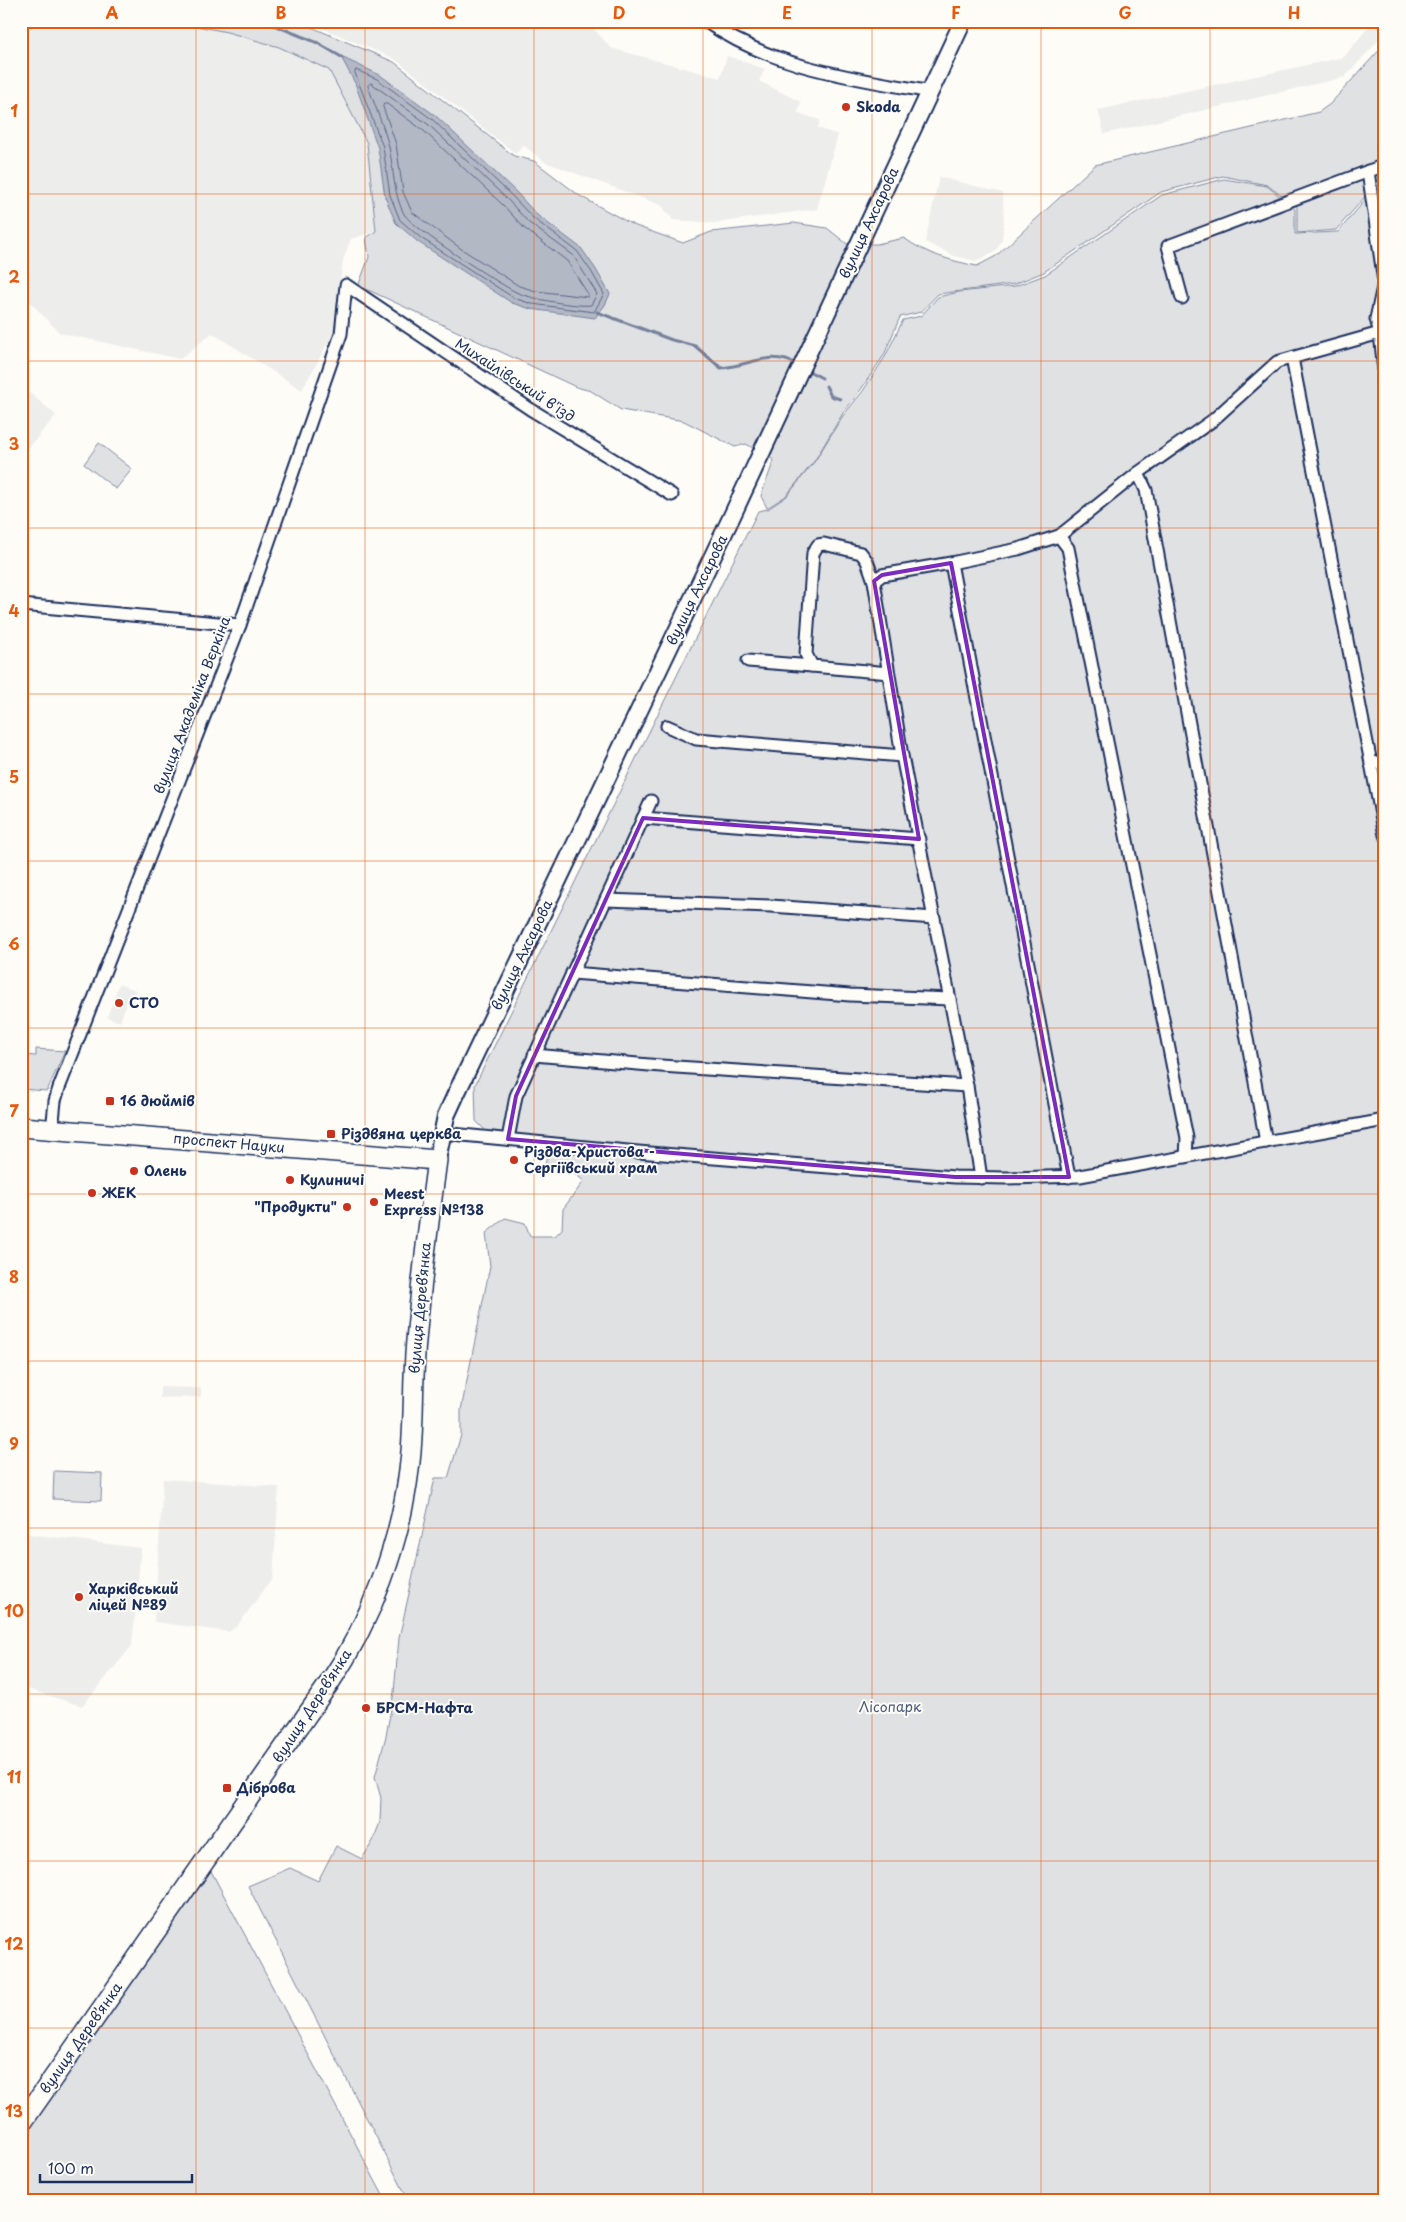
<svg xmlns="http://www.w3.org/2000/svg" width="1406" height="2222" font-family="'Playpen Sans',sans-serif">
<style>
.built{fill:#edeeec}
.green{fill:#e0e1e3;stroke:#7e88a0}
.water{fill:#b3b8c5;stroke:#76819c}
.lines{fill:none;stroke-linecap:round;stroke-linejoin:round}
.shore{stroke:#586687;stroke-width:1}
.stream{stroke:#76819c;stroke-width:3}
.street-casing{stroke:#1b2f5e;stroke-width:15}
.secondary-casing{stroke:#1b2f5e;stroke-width:20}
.primary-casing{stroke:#1b2f5e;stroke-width:22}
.street{stroke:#fdfcf7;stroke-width:11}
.secondary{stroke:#fdfcf7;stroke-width:16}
.primary{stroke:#fdfcf7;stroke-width:19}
.marked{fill:none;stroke:#7b2cbf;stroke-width:4;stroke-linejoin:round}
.grid{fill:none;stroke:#e8590c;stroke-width:1;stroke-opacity:0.55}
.poi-dot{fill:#c8321e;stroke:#fdfcf7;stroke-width:2}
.labels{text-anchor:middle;stroke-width:4;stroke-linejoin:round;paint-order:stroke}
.poi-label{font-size:14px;font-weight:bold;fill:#1b2f5e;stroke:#fdfcf7;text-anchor:start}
.street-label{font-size:14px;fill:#1b2f5e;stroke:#fdfcf7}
.park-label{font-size:14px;fill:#4c5c7f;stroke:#fdfcf7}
.neatline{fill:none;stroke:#e8590c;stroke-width:2}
.grid-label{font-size:16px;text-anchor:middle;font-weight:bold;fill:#e8590c}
</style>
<rect width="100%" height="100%" fill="#fdfcf7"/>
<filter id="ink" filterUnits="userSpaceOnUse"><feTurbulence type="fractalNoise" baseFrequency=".02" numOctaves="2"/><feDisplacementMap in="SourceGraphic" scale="10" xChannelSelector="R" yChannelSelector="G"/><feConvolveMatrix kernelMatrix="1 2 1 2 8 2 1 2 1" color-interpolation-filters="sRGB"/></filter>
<g filter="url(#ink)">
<g class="built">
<path d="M 21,21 L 171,21 L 227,32 L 279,47 L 329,70 L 367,143 L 376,231 L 351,239 L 343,260 L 334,332 L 302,390 L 212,333 L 180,359 L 60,333 L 21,293 Z"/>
<path d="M 305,21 L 587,21 L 611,48 L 720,78 L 727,56 L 765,69 L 759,81 L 801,102 L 798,113 L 820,120 L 818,128 L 838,135 L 817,209 L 715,223 L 673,220 L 661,205 L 545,162 L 523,145 L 516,154 L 395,59 Z"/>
<path d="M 1373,21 L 1385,21 L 1385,33 L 1345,77 L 1104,134 L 1098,110 L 1344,57 Z"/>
<path d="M 939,177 L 1003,193 L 1004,222 L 1002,240 L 995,252 L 976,261 L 954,256 L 925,242 Z"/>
<path d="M 21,386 L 56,415 L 21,457 Z"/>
<path d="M 119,984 L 136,990 L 131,1004 L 127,1002 L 120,1022 L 107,1017 Z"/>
<path d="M 160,1387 L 201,1388 L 201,1397 L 160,1398 Z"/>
<path d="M 163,1479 L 279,1487 L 273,1578 L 237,1626 L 229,1632 L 154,1622 Z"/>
<path d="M 21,1533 L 141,1548 L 132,1646 L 82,1706 L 21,1687 Z"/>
</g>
<g class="green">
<path d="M 171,21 L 297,21 L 394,62 L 514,156 L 534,161 L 580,196 L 633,225 L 683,243 L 711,232 L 794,223 L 827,228 L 847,244 L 877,244 L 904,238 C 925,254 952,261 977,266 L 996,256 L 1095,165 L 1319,112 L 1330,104 L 1385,44 L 1385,174 L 1336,230 L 1297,233 L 1297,207 L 1267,185 L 1223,176 L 1161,192 L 1044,272 L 1014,284 L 938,294 L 921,312 L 900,317 L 884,355 L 862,388 L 843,413 L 815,460 L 786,496 L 767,508 L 761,496 L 774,460 L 746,444 L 735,447 L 684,421 L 621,410 L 591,391 L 576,387 L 362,287 L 359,284 L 369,257 L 366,238 L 376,231 L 367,143 L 329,70 L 279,47 L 227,32 Z"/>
<path d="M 1385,177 L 1385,2201 L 409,2201 L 248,1886 L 290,1868 L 318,1881 L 336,1846 L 362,1859 L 373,1841 L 380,1822 L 381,1798 L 375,1777 L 386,1736 L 394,1692 L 399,1638 L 435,1478 L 448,1478 L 461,1435 L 461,1410 L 490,1266 L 486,1233 L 505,1218 L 525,1223 L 530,1236 L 555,1236 L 562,1229 L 563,1209 L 584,1181 L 570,1170 L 545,1164 L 547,1157 L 558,1150 L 556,1142 L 487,1132 L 476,1121 L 475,1085 L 758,511 L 768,509 L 787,496 L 815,461 L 842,417 L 863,391 L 885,357 L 903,320 L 921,316 L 938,297 L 959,292 L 1015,286 L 1045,275 L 1162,195 L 1224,179 L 1267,186 L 1295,209 L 1295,234 L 1338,232 Z"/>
<path d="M 99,443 L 132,469 L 116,489 L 84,464 Z"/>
<path d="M 36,1049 L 65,1051 L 47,1091 L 21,1089 L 21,1055 L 36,1056 Z"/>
<path d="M 54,1471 L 102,1473 L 101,1501 L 53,1499 Z"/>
<path d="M 211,1871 L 386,2201 L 21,2201 L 21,2137 Z"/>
</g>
<path class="water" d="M 341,57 L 380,75 L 436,116 L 516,192 L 537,215 L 581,248 L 595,268 L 610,294 L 605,305 L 595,318 L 531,309 L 512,303 L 418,242 L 396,223 L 385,197 L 378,148 L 355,83 Z"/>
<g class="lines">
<g class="shore">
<path d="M 356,70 L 377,79 L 433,120 L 512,196 L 533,218 L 577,251 L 591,271 L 604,294 L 594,312 L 532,304 L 514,298 L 421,238 L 400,220 L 390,195 L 383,147 L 355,73 Z"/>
<path d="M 371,83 L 429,125 L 508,200 L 529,223 L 573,255 L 597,294 L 591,305 C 577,307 530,299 516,292 C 499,284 412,228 404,214 C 393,193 394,170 389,147 C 384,127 375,106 368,86 Z"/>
<path d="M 384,104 L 387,104 L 424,131 L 503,205 L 524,228 L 567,261 L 588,294 L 588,297 L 536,291 L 519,286 L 460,248 L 412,212 L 403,192 L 396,144 L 383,107 Z"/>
</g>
<g class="stream">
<path d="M 264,21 L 318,43 L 343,58"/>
<path d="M 597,312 L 672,340 L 695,346 L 721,368 C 750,366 770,349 798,365"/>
<path d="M 805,369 L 822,378"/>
<path d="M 826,386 L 831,396 L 840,399"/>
</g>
<g class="street-casing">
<g id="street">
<path d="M 705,21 C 772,68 853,78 931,92"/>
<path d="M 1368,171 L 1384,282 L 1376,319 L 1380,333 L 1385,381"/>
<path d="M 1182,298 L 1168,246 L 1385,165"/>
<path d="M 1292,358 L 1385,835"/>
<path d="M 1138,473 L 1146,490 L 1266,1142"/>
<path d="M 1059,536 L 1068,548 L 1187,1138 L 1186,1157"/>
<path d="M 951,563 L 1069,1177"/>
<path d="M 874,581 L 882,575 L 951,563 L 1018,549 L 1059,536 L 1138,473 L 1213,420 L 1277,362 L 1380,333"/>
<path d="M 21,605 L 240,625"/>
<path d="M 748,661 L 812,666"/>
<path d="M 889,673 L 812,666 L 806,654 L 813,553 L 818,545 L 824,544 L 861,553 L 867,561 L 874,581 L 902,756 L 967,1086 L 981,1178"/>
<path d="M 667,726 L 696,739 L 902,756"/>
<path d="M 1371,764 L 1385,761"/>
<path d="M 643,818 L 919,839"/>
<path d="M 606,900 L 771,906 L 934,918"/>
<path d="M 572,973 L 850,995 L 950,999"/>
<path d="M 534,1055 L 661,1066 L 967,1086"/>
<path d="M 52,1131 L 55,1101 L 59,1088 L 240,625 L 341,334 L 346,285 L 530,409 L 672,495"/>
<path d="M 442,1133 L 638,1152 L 955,1177 L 1006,1178 L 1080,1176 L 1385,1120"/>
<path d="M 508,1139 L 516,1096 L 651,801"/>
</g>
</g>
<g class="secondary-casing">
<path id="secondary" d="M 437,1160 L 446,1116 L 457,1092 L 731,518 L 963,21"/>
</g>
<g class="primary-casing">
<path id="primary" d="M 21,1127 L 437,1160 C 429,1220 421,1281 416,1341 C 412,1384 415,1428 409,1470 C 400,1544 371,1621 330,1682 L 21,2124"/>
</g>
<use href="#street" class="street"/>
<use href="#secondary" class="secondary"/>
<use href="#primary" class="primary"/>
</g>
</g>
<path class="marked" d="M 951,563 L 1069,1177 L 955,1177 L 508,1139 L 516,1096 L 643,818 L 919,839 L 874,581 L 882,575 Z"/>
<path class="grid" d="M 196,21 L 196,2201M 365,21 L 365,2201M 534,21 L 534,2201M 703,21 L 703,2201M 872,21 L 872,2201M 1041,21 L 1041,2201M 1210,21 L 1210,2201M 21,194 L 1385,194M 21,361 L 1385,361M 21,528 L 1385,528M 21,694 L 1385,694M 21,861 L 1385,861M 21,1028 L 1385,1028M 21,1194 L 1385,1194M 21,1361 L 1385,1361M 21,1528 L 1385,1528M 21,1694 L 1385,1694M 21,1861 L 1385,1861M 21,2028 L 1385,2028"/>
<g class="poi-dot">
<circle cx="846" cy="107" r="5"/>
<circle cx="119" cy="1003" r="5"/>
<rect x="105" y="1096" width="10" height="10" rx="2.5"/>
<rect x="326" y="1129" width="10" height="10" rx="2.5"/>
<circle cx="514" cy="1160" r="5"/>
<circle cx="134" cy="1171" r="5"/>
<circle cx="290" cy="1180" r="5"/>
<circle cx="92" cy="1193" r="5"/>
<circle cx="374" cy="1202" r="5"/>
<circle cx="347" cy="1207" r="5"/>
<circle cx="79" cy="1597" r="5"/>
<circle cx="366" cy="1708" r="5"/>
<rect x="222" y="1783" width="10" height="10" rx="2.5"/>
</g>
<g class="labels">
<g class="poi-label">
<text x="856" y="112">Skoda</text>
<text x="129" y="1008">СТО</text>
<text x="120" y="1106">16 дюймів</text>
<text x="341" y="1139">Різдвяна церква</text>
<text x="524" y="1157">Різдва-Христова -<tspan x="524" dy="16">Сергіївський храм</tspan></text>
<text x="144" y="1176">Олень</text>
<text x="300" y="1185">Кулиничі</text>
<text x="102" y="1198">ЖЕК</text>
<text x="384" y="1199">Meest<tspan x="384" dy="16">Express №138</tspan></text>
<text x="337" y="1212" text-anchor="end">"Продукти"</text>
<text x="89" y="1594">Харківський<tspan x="89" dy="16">ліцей №89</tspan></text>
<text x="376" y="1713">БРСМ-Нафта</text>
<text x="237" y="1793">Діброва</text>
</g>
<g class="street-label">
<text transform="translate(869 223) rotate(-65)" y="5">вулиця Ахсарова</text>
<text transform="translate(515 380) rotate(33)" y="5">Михайлівський в'їзд</text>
<text transform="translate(697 590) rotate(-64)" y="5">вулиця Ахсарова</text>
<text transform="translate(192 705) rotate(-69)" y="5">вулиця Академіка Вєркіна</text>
<text transform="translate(522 955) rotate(-64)" y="5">вулиця Ахсарова</text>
<text transform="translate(229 1143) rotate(5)" y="5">проспект Науки</text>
<text transform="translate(420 1308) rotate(-85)" y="5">вулиця Дерев’янка</text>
<text transform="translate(312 1706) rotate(-57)" y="5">вулиця Дерев’янка</text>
<text transform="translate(81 2038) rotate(-55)" y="5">вулиця Дерев’янка</text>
</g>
<g class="park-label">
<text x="890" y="1712">Лісопарк</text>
</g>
</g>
<rect width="1406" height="2222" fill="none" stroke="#fdfcf7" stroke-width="55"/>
<path d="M40 2174v8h152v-8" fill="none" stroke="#1b2f5e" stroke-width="2.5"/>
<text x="48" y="2174" font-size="15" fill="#1b2f5e" stroke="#fdfcf7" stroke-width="4" paint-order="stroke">100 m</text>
<rect x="28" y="28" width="1350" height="2166" class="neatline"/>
<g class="grid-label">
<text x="112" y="19">A</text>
<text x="281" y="19">B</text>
<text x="450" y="19">C</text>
<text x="619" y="19">D</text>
<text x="787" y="19">E</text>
<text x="956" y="19">F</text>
<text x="1125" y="19">G</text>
<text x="1294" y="19">H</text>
<text x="14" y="117">1</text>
<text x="14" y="283">2</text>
<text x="14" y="450">3</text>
<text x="14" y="617">4</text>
<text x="14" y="783">5</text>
<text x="14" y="950">6</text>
<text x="14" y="1117">7</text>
<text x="14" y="1283">8</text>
<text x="14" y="1450">9</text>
<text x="14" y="1617">10</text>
<text x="14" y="1783">11</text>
<text x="14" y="1950">12</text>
<text x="14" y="2117">13</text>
</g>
</svg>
